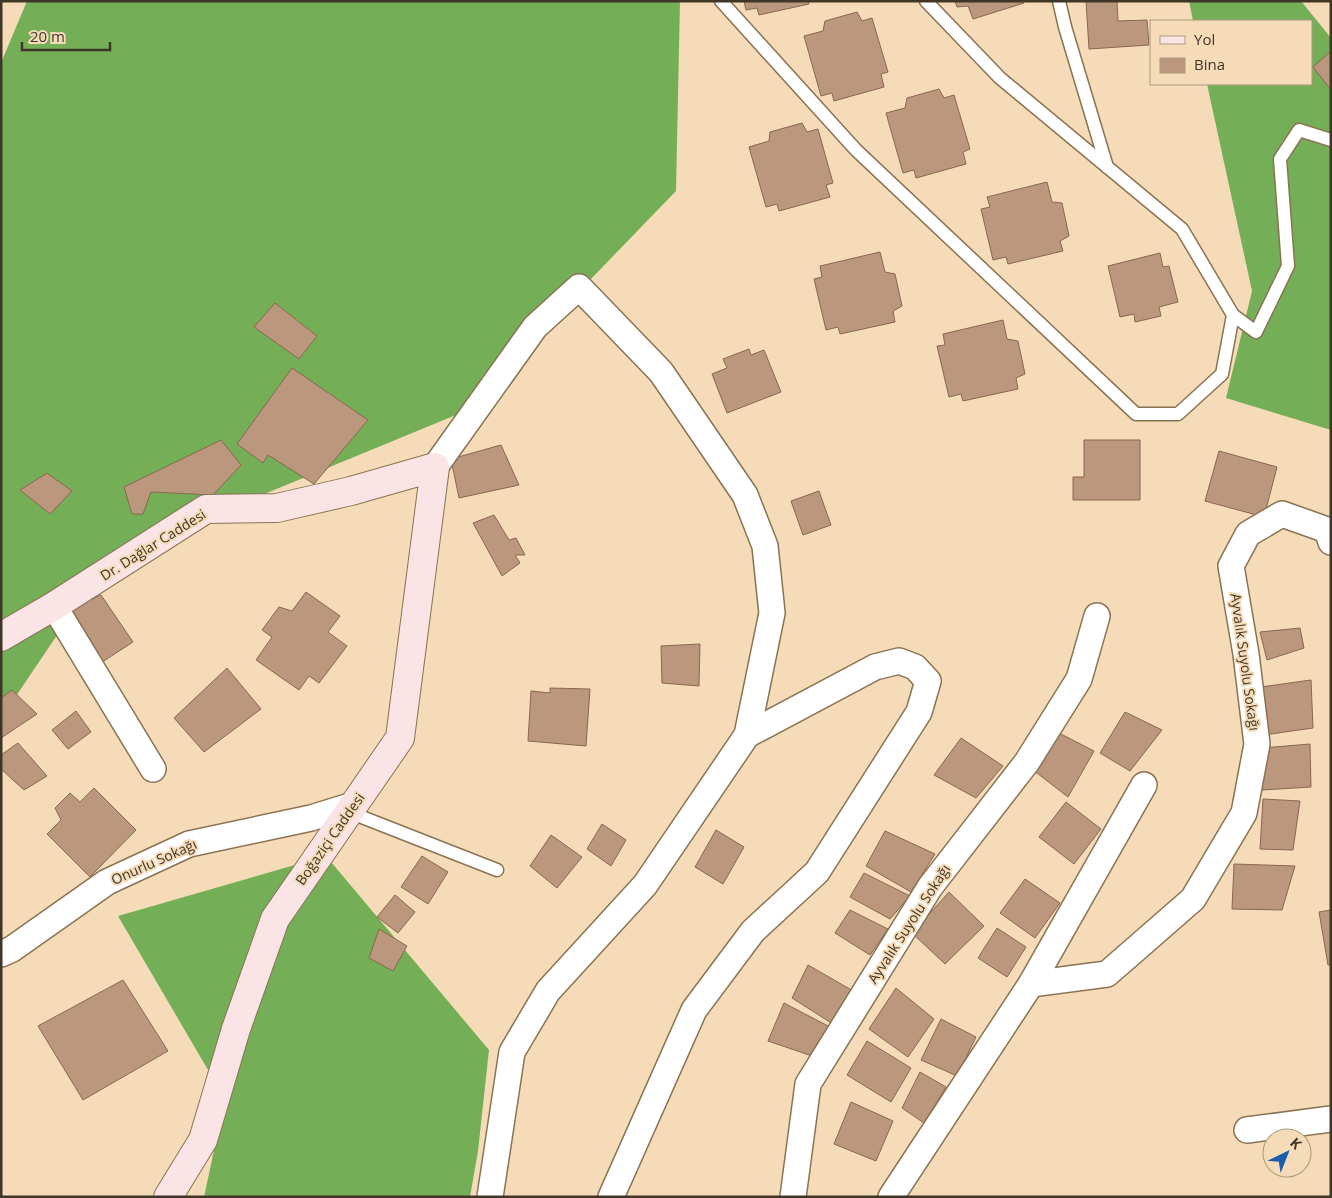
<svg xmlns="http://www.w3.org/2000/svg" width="1332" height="1198" font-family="'Open Sans',sans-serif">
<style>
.forest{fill:#74af57}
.building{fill:#bb977e;stroke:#896750}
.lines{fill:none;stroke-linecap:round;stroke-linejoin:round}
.lane-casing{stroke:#8a7352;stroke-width:15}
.street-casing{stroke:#8a7352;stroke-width:28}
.secondary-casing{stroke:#8a7352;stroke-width:30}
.lane{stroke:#fff;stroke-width:12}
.street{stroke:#fff;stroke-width:25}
.secondary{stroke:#fae4e5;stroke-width:28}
.labels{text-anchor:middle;stroke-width:4;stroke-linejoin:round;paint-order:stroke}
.street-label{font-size:14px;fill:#403628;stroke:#f5dbb7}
</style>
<rect width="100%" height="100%" fill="#f5dbb7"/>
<g class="forest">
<path d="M 27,1 L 680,1 L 676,191 L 588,282 L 468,410 L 109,558 L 12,702 L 1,697 L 1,63 Z"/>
<path d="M 1189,1 L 1301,1 L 1331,38 L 1331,430 L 1226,398 L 1252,291 L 1207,84 L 1311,84 L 1311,21 L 1193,21 Z"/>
<path d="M 326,856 L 489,1050 L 478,1151 L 470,1197 L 204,1197 L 225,1099 L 118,916 Z"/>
</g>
<g class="building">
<path d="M 744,1 L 808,1 L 809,4 L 759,15 L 757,8 L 746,10 Z"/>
<path d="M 955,1 L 1023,1 L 1024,3 L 973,19 L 968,6 L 957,7 Z"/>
<path d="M 1086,1 L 1117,1 L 1118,21 L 1147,20 L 1149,45 L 1089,49 Z"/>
<path d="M 857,12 L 862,21 L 872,18 L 888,72 L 881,74 L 884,87 L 834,101 L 832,93 L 821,96 L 804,36 L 823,31 L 825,21 Z"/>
<path d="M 1331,51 L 1331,90 L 1313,67 Z"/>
<path d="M 939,89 L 944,98 L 954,95 L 970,149 L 963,152 L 966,164 L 916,178 L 914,170 L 903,173 L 886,113 L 905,108 L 907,98 Z"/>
<path d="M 802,123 L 807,132 L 818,129 L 833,183 L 826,185 L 830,197 L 779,211 L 777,204 L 766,207 L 749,147 L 769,141 L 770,132 Z"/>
<path d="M 1047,182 L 1052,202 L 1062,203 L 1069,236 L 1060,241 L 1063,251 L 1008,264 L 1006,257 L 993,260 L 981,209 L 990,207 L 987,197 Z"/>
<path d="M 880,252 L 885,272 L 895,274 L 902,306 L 893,311 L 895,322 L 840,334 L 838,327 L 826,330 L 814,279 L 822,277 L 820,266 Z"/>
<path d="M 1160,253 L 1163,267 L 1169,266 L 1178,302 L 1159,307 L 1161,316 L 1135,322 L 1134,314 L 1120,317 L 1108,266 Z"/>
<path d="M 275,303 L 317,336 L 299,359 L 254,327 Z"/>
<path d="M 1003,320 L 1007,339 L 1018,341 L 1025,374 L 1016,378 L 1018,389 L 963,401 L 961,394 L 949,397 L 937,346 L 945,345 L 943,334 Z"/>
<path d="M 749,349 L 751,355 L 764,350 L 781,392 L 727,413 L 712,374 L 727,368 L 723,359 Z"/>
<path d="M 292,368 L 368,420 L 314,484 L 268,455 L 263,463 L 237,444 Z"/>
<path d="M 221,440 L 241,465 L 213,495 L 151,492 L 143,514 L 132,514 L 124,487 Z"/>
<path d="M 1084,440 L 1140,440 L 1140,500 L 1073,500 L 1073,477 L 1084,477 Z"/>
<path d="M 501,445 L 519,485 L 459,498 L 451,459 Z"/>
<path d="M 1219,451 L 1277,467 L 1264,517 L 1205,501 Z"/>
<path d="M 47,473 L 72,491 L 50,514 L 20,490 Z"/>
<path d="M 819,491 L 831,525 L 803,535 L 791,501 Z"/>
<path d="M 494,515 L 509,540 L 516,538 L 525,555 L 515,555 L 520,563 L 502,576 L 473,523 Z"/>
<path d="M 306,592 L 340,616 L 328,632 L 347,646 L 319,683 L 309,676 L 299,690 L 256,660 L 272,637 L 262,630 L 279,607 L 292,611 Z"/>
<path d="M 101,595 L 133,642 L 96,666 L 63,611 Z"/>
<path d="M 1300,628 L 1304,648 L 1267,660 L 1260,632 Z"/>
<path d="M 700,644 L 699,686 L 662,683 L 661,646 Z"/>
<path d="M 227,668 L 261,709 L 204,752 L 174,718 Z"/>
<path d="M 1311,680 L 1313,728 L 1264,735 L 1261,687 Z"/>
<path d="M 550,688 L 590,689 L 586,746 L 528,741 L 531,691 L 550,693 Z"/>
<path d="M 12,690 L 37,714 L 1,738 L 1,698 Z"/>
<path d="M 76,711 L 91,732 L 68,749 L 52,730 Z"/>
<path d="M 1125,712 L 1162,730 L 1130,771 L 1100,753 Z"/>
<path d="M 1057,732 L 1094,751 L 1068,797 L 1033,770 Z"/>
<path d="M 961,738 L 1003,766 L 976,798 L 934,775 Z"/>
<path d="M 18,743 L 47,776 L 24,790 L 1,769 L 1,755 Z"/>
<path d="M 1310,744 L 1311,787 L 1262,790 L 1262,748 Z"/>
<path d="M 94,788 L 136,830 L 90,877 L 47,834 L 61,820 L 55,808 L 70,793 L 80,802 Z"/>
<path d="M 1263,799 L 1300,801 L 1293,850 L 1260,849 Z"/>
<path d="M 1066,802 L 1101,829 L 1074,864 L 1039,837 Z"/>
<path d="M 602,824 L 626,840 L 611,866 L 587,849 Z"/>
<path d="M 716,830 L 744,847 L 723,884 L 695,867 Z"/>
<path d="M 885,831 L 935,854 L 911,892 L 866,866 Z"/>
<path d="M 551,835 L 582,857 L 557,888 L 530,866 Z"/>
<path d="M 422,856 L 448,872 L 428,904 L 401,887 Z"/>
<path d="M 1234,864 L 1295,866 L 1282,910 L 1232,909 Z"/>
<path d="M 864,873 L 910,896 L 890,919 L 850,897 Z"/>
<path d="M 1025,879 L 1060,903 L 1035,938 L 1000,913 Z"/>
<path d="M 949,892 L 984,926 L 945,964 L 912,933 Z"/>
<path d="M 395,895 L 415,912 L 398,933 L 377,917 Z"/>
<path d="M 850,910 L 888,929 L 870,955 L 835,933 Z"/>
<path d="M 1331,910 L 1331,965 L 1328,965 L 1319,912 Z"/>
<path d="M 997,928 L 1026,947 L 1007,977 L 978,958 Z"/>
<path d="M 379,929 L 407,946 L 393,971 L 369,958 Z"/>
<path d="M 808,965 L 855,992 L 833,1024 L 792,998 Z"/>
<path d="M 123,980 L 168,1051 L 83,1100 L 38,1026 Z"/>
<path d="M 896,988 L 934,1019 L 908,1057 L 869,1029 Z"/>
<path d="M 784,1003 L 830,1027 L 815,1057 L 768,1041 Z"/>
<path d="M 941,1019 L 976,1037 L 957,1076 L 921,1060 Z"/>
<path d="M 867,1041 L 911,1068 L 891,1102 L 847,1075 Z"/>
<path d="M 920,1072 L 946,1087 L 924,1123 L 902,1108 Z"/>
<path d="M 851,1102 L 893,1121 L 876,1161 L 834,1144 Z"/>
</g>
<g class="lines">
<g class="lane-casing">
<g id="lane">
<path d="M 721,1 L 856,150 L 1136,414 L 1178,414 L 1222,374 L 1233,315"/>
<path d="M 926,1 L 1000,78 L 1182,229 L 1233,315 L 1256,332 L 1288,266 L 1280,159 L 1299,130 L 1331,140"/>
<path d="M 1059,1 L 1065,27 L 1107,167"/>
<path d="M 349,812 L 497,870"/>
</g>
</g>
<g class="street-casing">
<g id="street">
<path d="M 435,467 L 535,327 L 579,287 L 661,372 L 745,495 L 765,546 L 772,613 L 747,735 L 645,885 L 548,991 L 512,1052 L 490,1197"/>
<path d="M 54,606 L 153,769"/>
<path d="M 1,954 L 12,949 L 107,882 L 189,844 L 311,818 L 353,805"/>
<path d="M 1031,984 L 1107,974 L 1193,899 L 1244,813 L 1257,744 L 1246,654 L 1231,566 L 1248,534 L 1282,514 L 1327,530 L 1331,542"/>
<path d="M 1247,1130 L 1331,1119"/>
<path d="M 611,1197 L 694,1010 L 753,931 L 817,872 L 919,712 L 928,681 L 915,667 L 899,661 L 875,667 L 747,735"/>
<path d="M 793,1197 L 808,1084 L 930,887 L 1027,762 L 1079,679 L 1097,616"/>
<path d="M 891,1197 L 1031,984 L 1144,785"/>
</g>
</g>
<g class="secondary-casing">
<path id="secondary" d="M 1,637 L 54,606 L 206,509 L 277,508 L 351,491 L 435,467 L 400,738 L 275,919 L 236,1029 L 203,1140 L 168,1197"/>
</g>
<use href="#lane" class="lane"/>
<use href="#street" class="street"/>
<use href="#secondary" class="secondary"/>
</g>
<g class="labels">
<g class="street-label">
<text transform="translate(153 545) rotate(-32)" y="5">Dr. Dağlar Caddesi</text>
<text transform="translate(1245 662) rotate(82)" y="5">Ayvalık Suyolu Sokağı</text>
<text transform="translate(330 839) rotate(-55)" y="5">Boğaziçi Caddesi</text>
<text transform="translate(154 862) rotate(-24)" y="5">Onurlu Sokağı</text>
<text transform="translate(909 924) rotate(-57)" y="5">Ayvalık Suyolu Sokağı</text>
</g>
</g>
<rect width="1332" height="1198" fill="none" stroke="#403628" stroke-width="5"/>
<rect x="1150" y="20" width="162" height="65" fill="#f5dbb7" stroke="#ad997e"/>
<rect x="1160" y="36" width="25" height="8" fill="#fae4e5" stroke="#ad997e"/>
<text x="1194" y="45" font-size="15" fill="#403628">Yol</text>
<rect x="1160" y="58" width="25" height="15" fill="#bb977e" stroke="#ad997e"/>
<text x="1194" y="70" font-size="15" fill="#403628">Bina</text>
<g transform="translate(1287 1153) rotate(43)"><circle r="24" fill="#f5dbb7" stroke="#ad997e"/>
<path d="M0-4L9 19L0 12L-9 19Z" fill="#1b5cad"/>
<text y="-8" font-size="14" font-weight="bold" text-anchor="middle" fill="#403628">K</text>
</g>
<path d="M22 42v8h88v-8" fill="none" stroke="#403628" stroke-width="2.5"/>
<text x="30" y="42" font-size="15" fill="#403628" stroke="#f5dbb7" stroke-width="4" paint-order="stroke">20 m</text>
</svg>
